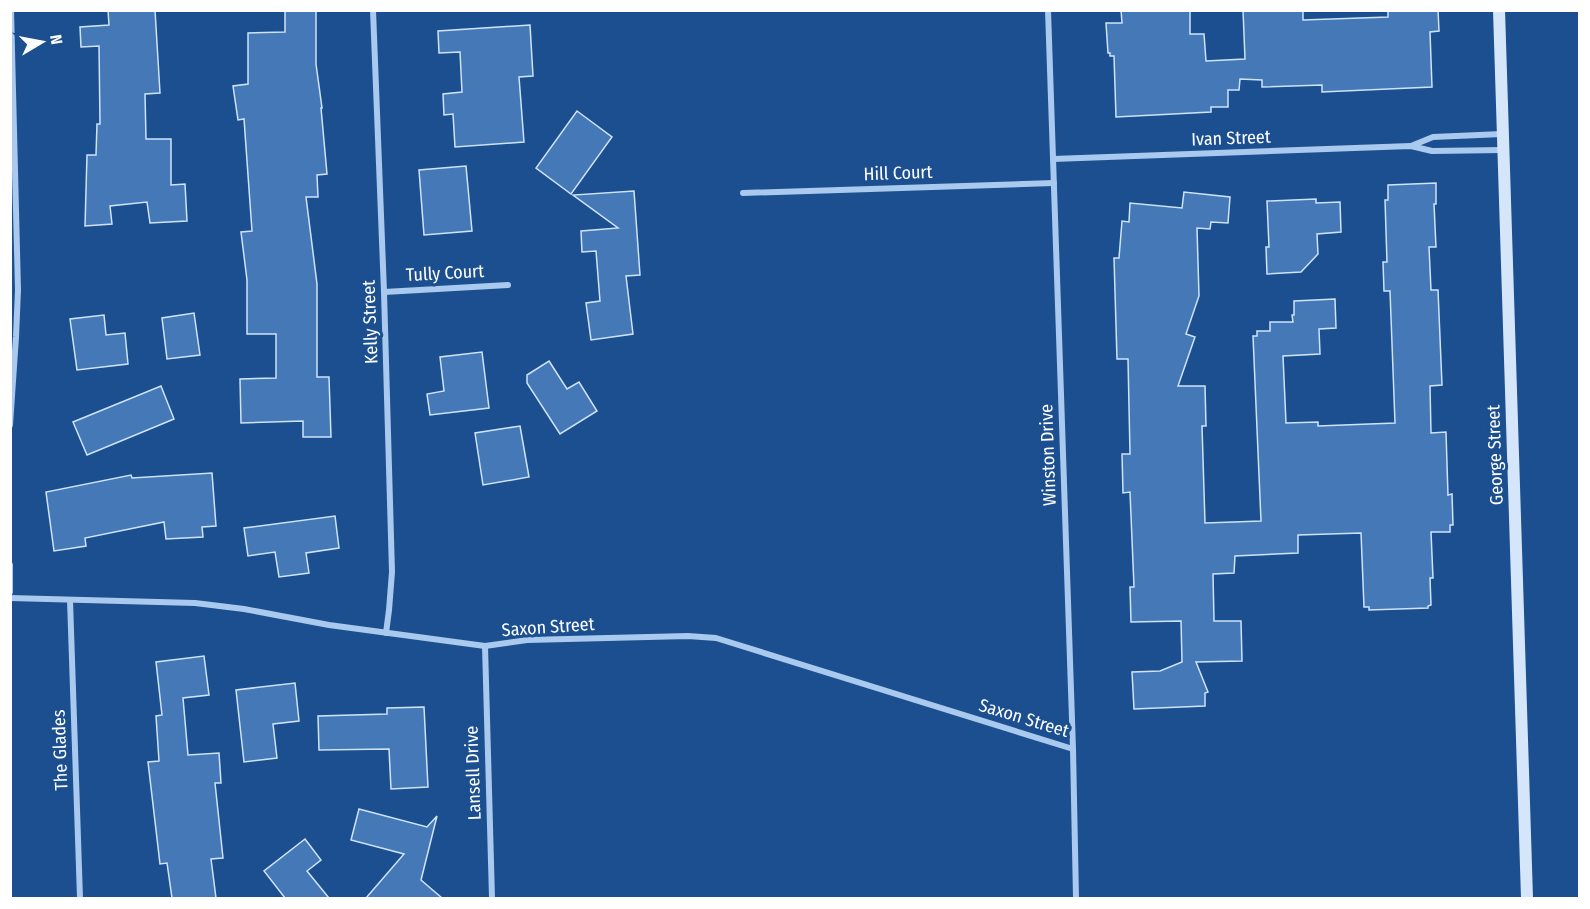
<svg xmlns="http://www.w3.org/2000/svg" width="1590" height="909" font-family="'Fira Sans Condensed',sans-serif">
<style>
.building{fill:#4478b7;stroke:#cfe3fa;stroke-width:1.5}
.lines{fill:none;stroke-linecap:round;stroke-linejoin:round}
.minor{stroke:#a9c9ee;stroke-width:6}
.secondary{stroke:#d6e6fa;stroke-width:12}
.labels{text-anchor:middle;stroke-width:6;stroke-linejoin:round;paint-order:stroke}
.street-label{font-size:18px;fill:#fff;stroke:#1b4f8f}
</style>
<rect width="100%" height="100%" fill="#1b4f8f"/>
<g class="building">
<path d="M 108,10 L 155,10 L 160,93 L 145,94 L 146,139 L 171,139 L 171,185 L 185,184 L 187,221 L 150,223 L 147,202 L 110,206 L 112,224 L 85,226 L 87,155 L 96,155 L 97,124 L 100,124 L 99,46 L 81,47 L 80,27 L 109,25 Z"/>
<path d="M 285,10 L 316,10 L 316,64 L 322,108 L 321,108 L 327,174 L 317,175 L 318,197 L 306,197 L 317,284 L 317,377 L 329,377 L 331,437 L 303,437 L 303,421 L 241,423 L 240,379 L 276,378 L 276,334 L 247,334 L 247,280 L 241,232 L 252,231 L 244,119 L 238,120 L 233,86 L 248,84 L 248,33 L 285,32 Z"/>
<path d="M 1121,10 L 1190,10 L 1190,34 L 1204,34 L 1206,61 L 1245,59 L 1243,10 L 1303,10 L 1303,20 L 1388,17 L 1388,11 L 1438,10 L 1439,31 L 1430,32 L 1432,87 L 1322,92 L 1322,85 L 1262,87 L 1262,80 L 1240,79 L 1239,90 L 1228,90 L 1228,107 L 1211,107 L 1211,112 L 1116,117 L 1114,56 L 1110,56 L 1110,53 L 1108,53 L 1106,23 L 1122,23 Z"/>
<path d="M 530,25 L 533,76 L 519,77 L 524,142 L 455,147 L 453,114 L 444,115 L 443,94 L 462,92 L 460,52 L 439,53 L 438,31 Z"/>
<path d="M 577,111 L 612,137 L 571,194 L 536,168 Z"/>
<path d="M 466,166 L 472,231 L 424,235 L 419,170 Z"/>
<path d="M 1436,183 L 1436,204 L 1434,204 L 1436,247 L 1429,247 L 1431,290 L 1438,290 L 1442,385 L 1430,386 L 1431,433 L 1446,432 L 1448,495 L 1452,494 L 1453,525 L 1450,525 L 1450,532 L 1431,532 L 1433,578 L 1430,578 L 1431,605 L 1428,606 L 1428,608 L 1369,610 L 1369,607 L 1364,607 L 1361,533 L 1298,535 L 1298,553 L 1235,556 L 1234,573 L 1213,574 L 1214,621 L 1241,621 L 1242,661 L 1196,662 L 1208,692 L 1205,693 L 1205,706 L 1134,709 L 1132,672 L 1160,671 L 1182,662 L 1181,621 L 1131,622 L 1130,587 L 1134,587 L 1130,492 L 1123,493 L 1122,454 L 1130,454 L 1128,359 L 1117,359 L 1114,258 L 1119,258 L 1122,221 L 1129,222 L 1130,203 L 1182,208 L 1184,192 L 1230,197 L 1228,223 L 1211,222 L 1210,229 L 1197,228 L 1199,296 L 1186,334 L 1195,337 L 1178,386 L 1205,386 L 1206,426 L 1202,426 L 1205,523 L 1261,521 L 1253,336 L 1257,336 L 1257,331 L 1270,331 L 1270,322 L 1293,322 L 1292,315 L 1294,315 L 1294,301 L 1335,299 L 1336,328 L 1319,329 L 1320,354 L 1283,356 L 1286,423 L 1318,422 L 1318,426 L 1395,423 L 1390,291 L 1384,291 L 1383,262 L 1387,262 L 1385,200 L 1388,200 L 1388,185 Z"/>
<path d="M 634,191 L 640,275 L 626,276 L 633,334 L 591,340 L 586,303 L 600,301 L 596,251 L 582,252 L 581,231 L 618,228 L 573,195 Z"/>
<path d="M 1316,199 L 1316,203 L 1340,202 L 1341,232 L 1317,234 L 1318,254 L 1301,272 L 1267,274 L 1266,247 L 1269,247 L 1267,201 Z"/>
<path d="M 194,313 L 200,355 L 167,359 L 162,318 Z"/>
<path d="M 104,315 L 106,335 L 125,333 L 128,364 L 77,370 L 70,319 Z"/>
<path d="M 482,352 L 489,408 L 430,415 L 427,394 L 444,391 L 440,357 Z"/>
<path d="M 549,361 L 567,389 L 579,382 L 597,411 L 560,434 L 527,383 L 527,375 Z"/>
<path d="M 161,386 L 174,419 L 87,455 L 73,422 Z"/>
<path d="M 520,426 L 529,477 L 483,485 L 475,433 Z"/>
<path d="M 212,473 L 216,526 L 202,527 L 203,537 L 166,539 L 164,522 L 85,538 L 86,546 L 54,551 L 46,492 L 131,475 L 132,478 Z"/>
<path d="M 335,516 L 339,548 L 306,553 L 309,573 L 279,577 L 275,552 L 248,556 L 244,528 Z"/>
<path d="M 204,656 L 209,695 L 183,698 L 188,755 L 219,753 L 221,783 L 215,783 L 223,858 L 211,859 L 216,898 L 172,898 L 167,863 L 160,864 L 148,762 L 159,761 L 156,716 L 162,715 L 156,662 Z"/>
<path d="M 295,683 L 299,721 L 273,724 L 277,758 L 244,762 L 236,690 Z"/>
<path d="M 424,707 L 428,787 L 391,789 L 389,749 L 319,750 L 318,716 L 387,714 L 387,708 Z"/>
<path d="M 359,809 L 427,827 L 437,816 L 421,880 L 442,898 L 366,898 L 404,854 L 351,840 Z"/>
<path d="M 305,839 L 321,860 L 307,871 L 329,898 L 285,898 L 264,871 Z"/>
</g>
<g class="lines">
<g class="minor">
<path d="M 373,10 L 384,292 L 392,572 L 389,610 L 386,633"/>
<path d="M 1048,10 L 1073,749 L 1076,898"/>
<path d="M 1411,146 L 1433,137 L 1502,134"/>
<path d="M 1053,159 L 1411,146 L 1432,151 L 1503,150"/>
<path d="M 743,193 L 1054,183"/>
<path d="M 384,292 L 508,285"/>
<path d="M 10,425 L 16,337 L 18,290 L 11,10"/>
<path d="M 10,565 L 10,592"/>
<path d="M 10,598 L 195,603 L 244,609 L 329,625 L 485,646 L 527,640 L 688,636 L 716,638 L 1073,749"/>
<path d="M 70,600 L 80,898"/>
<path d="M 485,646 L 492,898"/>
</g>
<path class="secondary" d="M 1499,10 L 1527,898"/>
</g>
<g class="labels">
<g class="street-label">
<text transform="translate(1231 138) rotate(-2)" y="6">Ivan Street</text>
<text transform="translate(898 173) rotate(-2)" y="6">Hill Court</text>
<text transform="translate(445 273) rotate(-3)" y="6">Tully Court</text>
<text transform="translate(370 322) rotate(-92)" y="6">Kelly Street</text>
<text transform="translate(1048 455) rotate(-92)" y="6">Winston Drive</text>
<text transform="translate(1495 455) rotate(-92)" y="6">George Street</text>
<text transform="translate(548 627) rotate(-4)" y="6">Saxon Street</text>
<text transform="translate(1024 718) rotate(17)" y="6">Saxon Street</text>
<text transform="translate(60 750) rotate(-92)" y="6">The Glades</text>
<text transform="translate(473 773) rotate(-92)" y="6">Lansell Drive</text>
</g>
</g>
<rect width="1590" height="909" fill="none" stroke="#ffffff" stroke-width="24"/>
<g transform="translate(42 42) rotate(80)" stroke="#1b4f8f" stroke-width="4.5" paint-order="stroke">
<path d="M0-4.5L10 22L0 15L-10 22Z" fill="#ffffff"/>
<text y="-9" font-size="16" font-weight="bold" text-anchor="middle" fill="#ffffff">N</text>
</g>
</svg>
